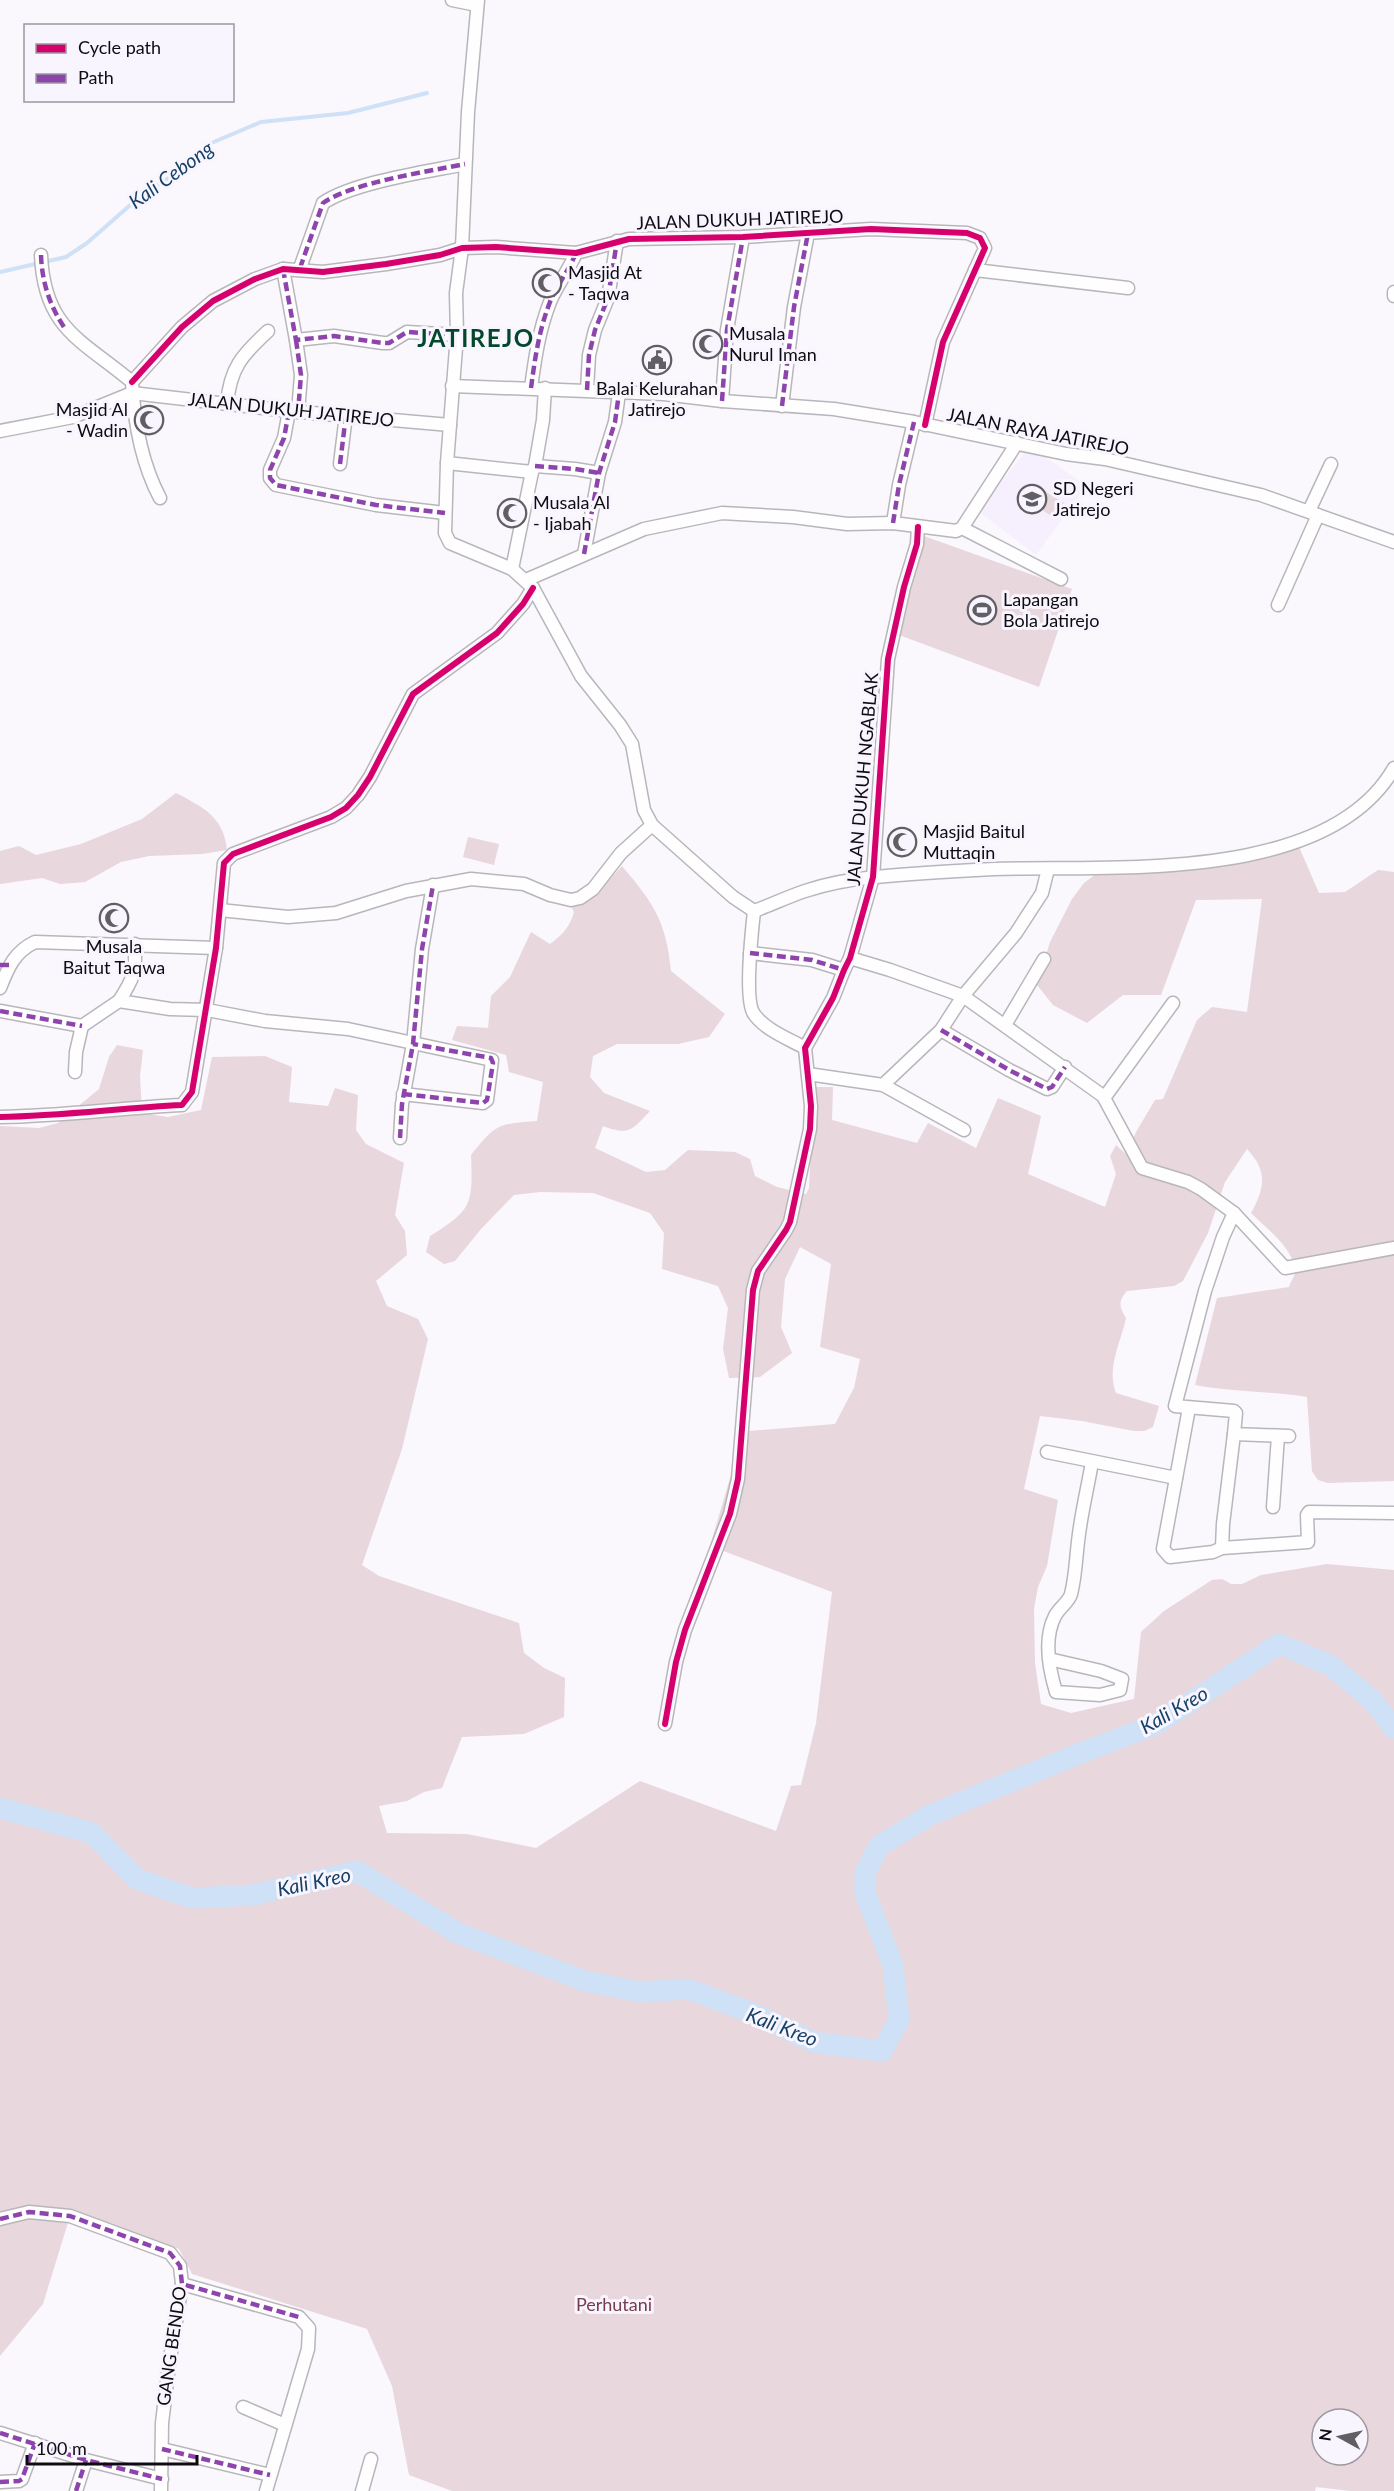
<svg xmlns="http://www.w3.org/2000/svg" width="1394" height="2491" font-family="Lato,sans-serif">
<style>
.built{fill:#f6effe}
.green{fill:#e8d7dd;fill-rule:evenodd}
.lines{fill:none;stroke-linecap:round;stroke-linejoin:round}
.stream{stroke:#cee1f7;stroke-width:4}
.river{stroke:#cee1f7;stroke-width:21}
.minor-casing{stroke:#b8b6bb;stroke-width:15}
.minor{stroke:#fefeff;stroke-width:12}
.quiet{stroke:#8e44ad;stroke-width:4.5;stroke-dasharray:9 4.5;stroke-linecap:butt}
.cycleway-casing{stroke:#f9f5ff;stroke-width:10}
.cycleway{stroke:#d6006c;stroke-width:6}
.labels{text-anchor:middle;stroke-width:6;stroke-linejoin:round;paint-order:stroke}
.street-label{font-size:18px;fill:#0e0c11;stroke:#f9f5ff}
.poi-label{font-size:18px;fill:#0e0c11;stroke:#f9f5ff;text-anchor:start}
.park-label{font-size:18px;fill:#763d4a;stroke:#f9f5ff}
.water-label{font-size:20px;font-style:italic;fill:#164267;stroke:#f9f5ff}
.district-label{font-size:24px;font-weight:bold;letter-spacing:1.5px;fill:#03482b;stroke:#f9f5ff}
</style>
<rect width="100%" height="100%" fill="#faf7fd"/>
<path class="built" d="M 1030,446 L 1086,486 L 1036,555 L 978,511 Z"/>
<g class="green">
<path d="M 1046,492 L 1064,503 L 1055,518 L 1037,507 Z"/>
<path d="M 924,536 L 1072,589 L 1039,687 L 891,632 Z"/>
<path d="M 176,793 C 203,807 224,817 227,850 L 202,854 L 149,856 L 121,862 L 85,882 L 60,884 L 42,878 L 0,884 L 0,851 L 19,846 L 36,855 L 81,844 L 142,819 Z"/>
<path d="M 468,837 L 499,844 L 494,865 L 463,857 Z"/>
<path d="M 1296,840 L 1319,893 L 1345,892 L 1378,870 L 1394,872 L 1394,1481 L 1328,1483 L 1318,1480 L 1312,1471 L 1307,1397 C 1270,1391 1232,1392 1195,1385 L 1217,1298 L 1289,1287 C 1291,1281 1296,1275 1295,1269 C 1292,1247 1266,1228 1251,1213 C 1265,1188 1268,1171 1247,1149 L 1225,1182 L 1208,1233 L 1183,1281 L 1174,1286 L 1127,1291 C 1118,1301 1119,1307 1126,1318 C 1121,1342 1106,1368 1116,1393 L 1159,1406 L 1153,1427 L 1144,1431 L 1134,1431 L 1082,1421 L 1040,1416 L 1024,1489 L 1058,1500 L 1047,1566 L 1038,1587 L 1034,1609 L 1035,1663 L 1041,1704 L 1071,1713 L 1134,1699 L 1141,1632 L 1164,1611 L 1212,1580 L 1222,1579 L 1231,1584 L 1242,1584 L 1261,1575 L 1327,1564 L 1394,1570 L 1394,2491 L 1351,2491 L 1316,2487 L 1315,2491 L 452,2491 L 409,2475 L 392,2386 L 367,2329 L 192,2274 L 179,2249 L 70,2216 L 43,2304 L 0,2356 L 0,1126 L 39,1128 L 58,1123 L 99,1089 L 109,1057 L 117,1045 L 143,1050 L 140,1076 L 142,1113 L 168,1117 L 201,1110 L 212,1057 L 265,1056 L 292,1067 L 289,1102 L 328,1106 L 335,1088 L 358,1095 L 356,1130 L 366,1144 L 404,1163 L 395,1215 L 405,1231 L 407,1255 L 376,1281 L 387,1306 L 418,1319 L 428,1339 L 402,1449 L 362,1565 L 379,1576 L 519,1623 L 524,1653 L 544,1668 L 565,1678 L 564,1717 L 524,1734 L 462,1737 L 442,1788 L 424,1792 L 407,1801 L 379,1806 L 387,1833 L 467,1834 L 536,1848 L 640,1781 L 776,1831 L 791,1786 L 801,1785 L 816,1723 L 832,1592 L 710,1546 L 733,1468 L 738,1432 L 835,1424 L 854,1388 L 860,1359 L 820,1347 L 831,1264 L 800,1247 L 785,1279 L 781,1327 L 792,1353 L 760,1377 L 729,1378 L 723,1349 L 728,1308 L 718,1286 L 662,1269 L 664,1233 L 650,1213 L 593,1193 L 540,1192 L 514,1195 L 481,1229 L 455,1261 L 444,1264 L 426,1252 L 430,1236 C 472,1210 473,1204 471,1155 C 496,1124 497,1124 537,1121 L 543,1082 L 509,1072 L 506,1055 L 452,1040 L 457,1026 L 488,1028 L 491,996 L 510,977 L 531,932 L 550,944 C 562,935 570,927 574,912 L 569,902 L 599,891 L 622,866 C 654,904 666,921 671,971 L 725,1014 L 709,1037 L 678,1044 L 617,1044 L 593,1056 L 590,1077 L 604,1093 L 650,1111 C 632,1130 629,1136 603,1126 L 595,1148 L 646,1172 L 665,1170 L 688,1150 L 735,1152 L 750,1159 L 755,1176 L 777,1187 L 806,1194 L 809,1188 L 814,1087 L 833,1087 L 832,1120 L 917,1143 L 928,1123 L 976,1148 L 998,1098 L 1041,1116 L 1028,1174 L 1105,1207 L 1116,1174 L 1110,1156 L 1116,1145 L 1126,1154 L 1136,1132 L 1155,1100 L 1163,1099 L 1197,1020 L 1212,1007 L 1247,1012 L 1262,899 L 1196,900 L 1161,995 L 1123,995 L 1087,1023 L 1053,1005 L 1037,985 L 1050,942 L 1072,899 L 1084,883 L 1101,870 L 1193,867 ZM 1322,2419 L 1358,2419 L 1358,2455 L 1322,2455 Z"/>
</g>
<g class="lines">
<path class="stream" d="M 0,272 L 66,257 L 87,243 L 144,193 L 194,163 L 209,144 L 261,122 L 348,113 L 427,93"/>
<path class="river" d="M 0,1808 L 92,1833 L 137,1879 L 192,1898 L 253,1895 L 357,1871 L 458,1933 L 585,1981 L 640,1992 L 688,1989 L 755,2014 L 813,2042 L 882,2051 L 899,2020 L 893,1965 L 865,1893 L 865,1873 L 879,1846 L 930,1815 L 1078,1754 L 1157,1724 L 1279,1644 L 1330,1665 L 1372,1700 L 1394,1728"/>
<g class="minor-casing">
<g id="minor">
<path d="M 452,0 L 477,5"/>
<path d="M 478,0 L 468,112 L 462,248 L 456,293 L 457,335 L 447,463 L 445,533 L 450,543 L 512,569 L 533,588 L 581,676 L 620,725 L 632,744 L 644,810 L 652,825 L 733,897 L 754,911"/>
<path d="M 41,255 C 44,329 82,340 132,382 C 134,420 142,464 160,498"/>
<path d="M 300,268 L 323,203 C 354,182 426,172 465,164"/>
<path d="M 283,269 L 296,340 L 334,336 L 383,343 L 389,343 L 407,332 L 457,335"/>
<path d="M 975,270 L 1128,288"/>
<path d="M 1394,292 L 1394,296"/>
<path d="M 296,340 L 301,375 L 298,412"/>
<path d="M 132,382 L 182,327 L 213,301 L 255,279 L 283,269 L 323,272 L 386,264 L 440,255 L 462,248 L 496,247 L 576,253 L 629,239 L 743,237 L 871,229 L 967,233 L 980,238 L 985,248 L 943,342 L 925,425"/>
<path d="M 452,386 L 664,394 L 722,401 L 834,409 L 914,422 L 1066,454 L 1105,459 L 1261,495 L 1394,542"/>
<path d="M 531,388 C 535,358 539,330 550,302 C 557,285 569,270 576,253"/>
<path d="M 587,390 L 589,355 L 595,330 L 608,298 L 617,241"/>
<path d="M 722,401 L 727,330 L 743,237"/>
<path d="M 227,404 C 230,368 242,355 268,331"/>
<path d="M 782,406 L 794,307 L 808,233"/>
<path d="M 289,411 L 284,438 L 270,470 L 270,478 L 276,485 L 376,505 L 445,513"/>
<path d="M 0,431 L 73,417 L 132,393 L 289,411 L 450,425"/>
<path d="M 447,463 L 532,472"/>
<path d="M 340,464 L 346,415"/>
<path d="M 535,466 L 575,469 L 599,473"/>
<path d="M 1309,511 L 1331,464"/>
<path d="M 893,523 L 899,485 L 914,422"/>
<path d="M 962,528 L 1061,579"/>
<path d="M 584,554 L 599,473 L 615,422 L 619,393"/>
<path d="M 512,569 L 532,472 L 535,466 L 543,420 L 545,388"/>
<path d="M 526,580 L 644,529 L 722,513 L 793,517 L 847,524 L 893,523 L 956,531 L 962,528 L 1017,443"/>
<path d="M 1278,605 L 1318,515"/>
<path d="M 220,910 L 288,917 L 336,913 L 406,891 L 471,879 L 524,884 L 550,895 L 571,900 L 580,898 L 593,889 L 621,853 L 652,825"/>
<path d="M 754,911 C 771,905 787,897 805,891 C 826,884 853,879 876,877 C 915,873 954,871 994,869 C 1109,865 1327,885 1394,768"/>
<path d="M 754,911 C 752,930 744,1000 754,1014 C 765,1030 789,1039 805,1048"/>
<path d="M 750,953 L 812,960 L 844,970"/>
<path d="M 850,958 L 890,970 L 963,996 L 1103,1096 L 1107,1094 L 1173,1003"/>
<path d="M 0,988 C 8,968 14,952 35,942 L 216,948"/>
<path d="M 119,1001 C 134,978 136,972 135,944"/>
<path d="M 0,1011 L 82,1026"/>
<path d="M 1005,1025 L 1044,959"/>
<path d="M 941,1030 L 1009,1070 L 1047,1089 L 1052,1087 L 1065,1067"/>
<path d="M 75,1072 L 76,1052 L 82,1026 L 119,1001 L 170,1009 L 207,1010 L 265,1021 L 348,1029 L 492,1060 L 487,1100 L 483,1103 L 403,1094"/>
<path d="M 808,1074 L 883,1085 L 964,1130"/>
<path d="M 883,1085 L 941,1030 L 963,996 L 1016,933 L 1042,893 L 1048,869"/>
<path d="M 1103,1096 L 1142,1168 L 1188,1182 L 1201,1189 L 1234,1213 L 1285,1268 L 1394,1248"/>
<path d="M 0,1117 C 61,1116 121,1108 182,1105 L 192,1092 L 216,948 L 224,863 L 233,854 L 331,817 L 346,808 L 358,795 L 370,777 L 413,694 L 497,633 L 523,604 L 533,588"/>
<path d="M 400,1138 L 402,1104 L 413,1044 L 422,949 L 433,885"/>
<path d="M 1234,1213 L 1223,1237 L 1205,1291 L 1175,1406 L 1234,1411 L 1236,1413 L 1234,1434 L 1289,1436"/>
<path d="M 1189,1408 L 1163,1549 L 1170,1557 L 1213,1552 L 1222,1548 L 1308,1542 L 1307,1515 L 1309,1512 L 1394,1513"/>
<path d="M 1047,1452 L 1176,1478"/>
<path d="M 1273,1507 L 1278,1436"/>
<path d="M 1222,1548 L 1223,1524 L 1234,1434"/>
<path d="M 1049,1659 L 1101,1671 L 1122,1679 L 1120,1690 L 1100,1695 L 1056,1692 C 1049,1669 1043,1639 1055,1616 C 1059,1608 1069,1602 1071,1594 C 1076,1575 1076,1554 1079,1534 C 1082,1510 1088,1486 1092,1462"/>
<path d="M 665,1724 L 676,1662 L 685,1630 L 730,1514 L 738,1479 L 753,1290 L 758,1271 L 786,1230 L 790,1222 L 810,1129 L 811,1106 L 805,1048 L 833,998 L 844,970 L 850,958 L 873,877 L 888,659 L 904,587 L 917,544 L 918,527"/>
<path d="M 0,2219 L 29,2212 L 70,2216 L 170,2253 L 180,2266 L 182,2284 L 169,2365 L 162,2423 L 161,2491"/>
<path d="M 182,2284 L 299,2317 L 309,2328 L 308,2349 L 266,2491"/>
<path d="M 243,2407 L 285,2425"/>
<path d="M 0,2433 L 86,2460 L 162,2479"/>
<path d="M 162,2449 L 270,2475"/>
<path d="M 0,2482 L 19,2481 L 22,2479 L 35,2443"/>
<path d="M 76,2491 L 86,2460"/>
<path d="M 362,2491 L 371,2459"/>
</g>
</g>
<use href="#minor" class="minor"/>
<g class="quiet">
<path d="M 41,255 C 42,283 50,307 66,330"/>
<path d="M 300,268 L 323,203 C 354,182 426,172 465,164"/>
<path d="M 283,269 L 296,340 L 334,336 L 383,343 L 389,343 L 407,332 L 457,335"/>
<path d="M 296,340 L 301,375 L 298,412"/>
<path d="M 531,388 C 535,358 539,330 550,302 C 557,285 569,270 576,253"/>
<path d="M 587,390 L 589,355 L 595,330 L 608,298 L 617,241"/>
<path d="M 722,401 L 727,330 L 743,237"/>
<path d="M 782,406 L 794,307 L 808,233"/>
<path d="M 289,411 L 284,438 L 270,470 L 270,478 L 276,485 L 376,505 L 445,513"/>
<path d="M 340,464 L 346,415"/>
<path d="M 535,466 L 575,469 L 599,473"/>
<path d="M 893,523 L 899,485 L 914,422"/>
<path d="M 584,554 L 599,473 L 615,422 L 619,393"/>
<path d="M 750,953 L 812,960 L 844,970"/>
<path d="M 0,965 L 9,965"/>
<path d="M 0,1011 L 82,1026"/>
<path d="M 941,1030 L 1009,1070 L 1047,1089 L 1052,1087 L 1065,1067"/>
<path d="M 403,1094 L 483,1103 L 487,1100 L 493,1063 L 491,1058 L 413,1044"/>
<path d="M 400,1138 L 402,1104 L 413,1044 L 422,949 L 433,885"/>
<path d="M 0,2219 L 29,2212 L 70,2216 L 170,2253 L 180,2266 L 182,2284 L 299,2317"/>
<path d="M 0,2433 L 86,2460 L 162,2479"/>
<path d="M 162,2449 L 270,2475"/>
<path d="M 0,2482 L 19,2481 L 22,2479 L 35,2443"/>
<path d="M 76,2491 L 86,2460"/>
</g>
<g class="cycleway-casing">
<g id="cycleway">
<path d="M 132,382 L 182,327 L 213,301 L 255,279 L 283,269 L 323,272 L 386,264 L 440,255 L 462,248 L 496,247 L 576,253 L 629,239 L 743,237 L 871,229 L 967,233 L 980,238 L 985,248 L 943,342 L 925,425"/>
<path d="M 0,1117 C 61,1116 121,1108 182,1105 L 192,1092 L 216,948 L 224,863 L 233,854 L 331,817 L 346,808 L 358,795 L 370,777 L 413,694 L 497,633 L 523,604 L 533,588"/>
<path d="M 665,1724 L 676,1662 L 685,1630 L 730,1514 L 738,1479 L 753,1290 L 758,1271 L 786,1230 L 790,1222 L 810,1129 L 811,1106 L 805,1048 L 833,998 L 844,970 L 850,958 L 873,877 L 888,659 L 904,587 L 917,544 L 918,527"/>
</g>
</g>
<use href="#cycleway" class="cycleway"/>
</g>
<defs>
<g id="mosque-ring" transform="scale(1.5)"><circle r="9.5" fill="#f9f5ff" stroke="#615e64" stroke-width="1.5"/><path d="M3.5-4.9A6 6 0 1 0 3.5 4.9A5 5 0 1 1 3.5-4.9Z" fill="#615e64"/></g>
<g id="civic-ring" transform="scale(1.5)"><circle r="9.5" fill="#f9f5ff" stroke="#615e64" stroke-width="1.5"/><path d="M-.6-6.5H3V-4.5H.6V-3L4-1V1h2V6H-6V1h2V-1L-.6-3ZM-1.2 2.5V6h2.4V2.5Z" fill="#615e64"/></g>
<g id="school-ring" transform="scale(1.5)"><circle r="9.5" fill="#f9f5ff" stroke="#615e64" stroke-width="1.5"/><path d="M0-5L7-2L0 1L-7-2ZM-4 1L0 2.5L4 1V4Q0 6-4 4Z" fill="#615e64"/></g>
<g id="stadium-ring" transform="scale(1.5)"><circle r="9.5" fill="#f9f5ff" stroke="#615e64" stroke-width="1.5"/><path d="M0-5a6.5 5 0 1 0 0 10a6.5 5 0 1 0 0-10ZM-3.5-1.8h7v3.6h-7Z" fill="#615e64"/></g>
</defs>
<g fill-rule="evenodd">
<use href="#mosque-ring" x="547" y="283"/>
<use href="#mosque-ring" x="708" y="344"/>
<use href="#civic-ring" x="657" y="360"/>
<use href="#mosque-ring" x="149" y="420"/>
<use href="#school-ring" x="1032" y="499"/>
<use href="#mosque-ring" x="512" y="513"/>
<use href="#stadium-ring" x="982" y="610"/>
<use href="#mosque-ring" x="902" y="842"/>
<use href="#mosque-ring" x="114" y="918"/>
</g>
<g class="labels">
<g class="street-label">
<text transform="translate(740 220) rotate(-2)" y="6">JALAN DUKUH JATIREJO</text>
<text transform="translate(291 410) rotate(6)" y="6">JALAN DUKUH JATIREJO</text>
<text transform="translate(1038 432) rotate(11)" y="6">JALAN RAYA JATIREJO</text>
<text transform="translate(863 779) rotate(-85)" y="6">JALAN DUKUH NGABLAK</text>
<text transform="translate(172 2346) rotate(-82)" y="6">GANG BENDO</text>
</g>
<g class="poi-label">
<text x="568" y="279">Masjid At<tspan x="568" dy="21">- Taqwa</tspan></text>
<text x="729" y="340">Musala<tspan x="729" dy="21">Nurul Iman</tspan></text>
<text x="657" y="395" text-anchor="middle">Balai Kelurahan<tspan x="657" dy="21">Jatirejo</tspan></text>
<text x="128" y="416" text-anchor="end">Masjid Al<tspan x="128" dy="21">- Wadin</tspan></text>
<text x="1053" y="495">SD Negeri<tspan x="1053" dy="21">Jatirejo</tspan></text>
<text x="533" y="509">Musala Al<tspan x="533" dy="21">- Ijabah</tspan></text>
<text x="1003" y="606">Lapangan<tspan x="1003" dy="21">Bola Jatirejo</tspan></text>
<text x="923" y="838">Masjid Baitul<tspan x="923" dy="21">Muttaqin</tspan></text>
<text x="114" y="953" text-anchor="middle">Musala<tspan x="114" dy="21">Baitut Taqwa</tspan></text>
</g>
<g class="park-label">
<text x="614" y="2311">Perhutani</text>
</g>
<g class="water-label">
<text transform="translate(171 175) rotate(-36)" y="7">Kali Cebong</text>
<text transform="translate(1174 1710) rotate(-30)" y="7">Kali Kreo</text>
<text transform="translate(314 1882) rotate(-12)" y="7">Kali Kreo</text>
<text transform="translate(782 2027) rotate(21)" y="7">Kali Kreo</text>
</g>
<g class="district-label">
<text x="476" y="347">JATIREJO</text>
</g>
</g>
<rect x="24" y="24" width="210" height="78" fill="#f9f5ff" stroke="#9b98a0" stroke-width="1.5"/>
<rect x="36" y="44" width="30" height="9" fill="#d6006c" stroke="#9b98a0" stroke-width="1.5"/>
<text x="78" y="54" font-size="18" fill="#0e0c11">Cycle path</text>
<rect x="36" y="74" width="30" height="9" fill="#8e44ad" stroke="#9b98a0" stroke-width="1.5"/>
<text x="78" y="84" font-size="18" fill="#0e0c11">Path</text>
<g transform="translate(1340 2437) rotate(278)"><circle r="28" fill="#f9f5ff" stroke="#9b98a0" stroke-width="1.5"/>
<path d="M0-4.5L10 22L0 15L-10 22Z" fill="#615e64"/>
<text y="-9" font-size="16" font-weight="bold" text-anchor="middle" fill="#0e0c11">N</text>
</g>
<path d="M27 2455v9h170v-9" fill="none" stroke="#0e0c11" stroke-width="3"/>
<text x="36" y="2455" font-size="18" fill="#0e0c11" stroke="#f9f5ff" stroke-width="4.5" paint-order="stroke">100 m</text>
</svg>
